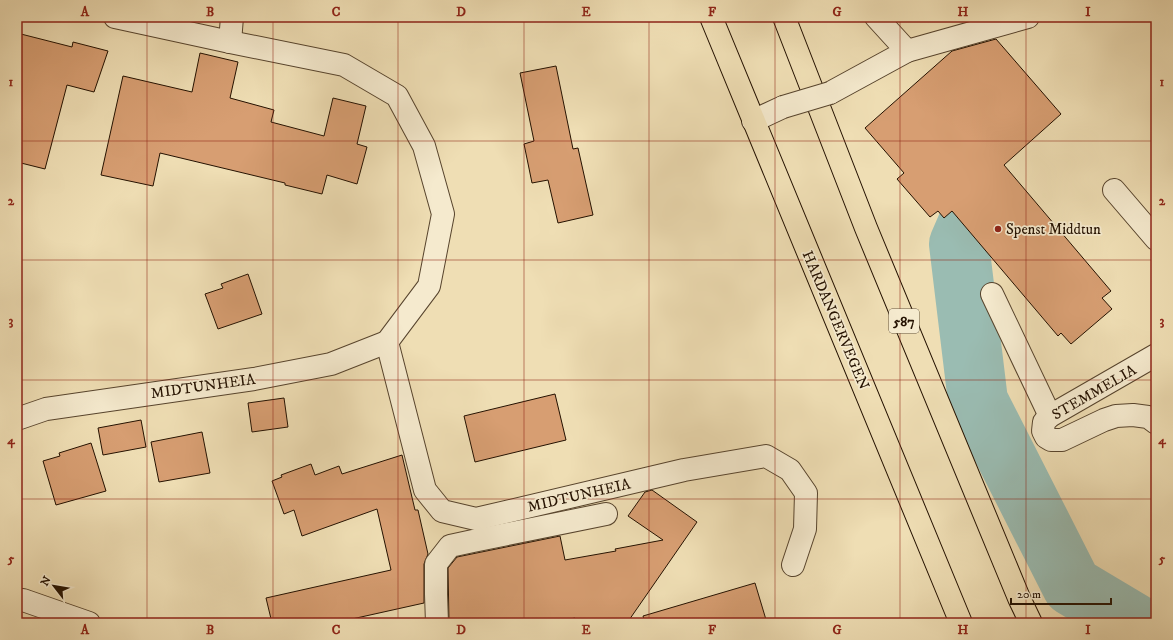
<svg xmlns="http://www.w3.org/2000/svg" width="1173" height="640" font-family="'IM FELL DW Pica',serif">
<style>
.green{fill:#b9c18e;stroke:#6e6947}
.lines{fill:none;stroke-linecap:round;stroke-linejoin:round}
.river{stroke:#9abcb2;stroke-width:60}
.building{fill:#d79e72;stroke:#241100}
.minor-casing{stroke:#57442d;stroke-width:24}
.major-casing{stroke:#241100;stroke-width:24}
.minor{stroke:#f5eace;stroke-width:22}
.major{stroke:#efdeb4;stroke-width:22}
.minor-bridge-casing{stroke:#57442d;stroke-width:24;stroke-linecap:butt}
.minor-bridge{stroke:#f5eace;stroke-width:22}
.grid{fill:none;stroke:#8f2418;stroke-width:1;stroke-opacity:0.55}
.poi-dot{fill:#8f2418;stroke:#f5eace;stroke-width:1.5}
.labels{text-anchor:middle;stroke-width:3.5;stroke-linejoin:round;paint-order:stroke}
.shield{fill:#f5eace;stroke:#63523e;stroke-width:1}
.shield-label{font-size:14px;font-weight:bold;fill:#241100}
.poi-label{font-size:15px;fill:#241100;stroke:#f5eace;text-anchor:start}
.street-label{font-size:15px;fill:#241100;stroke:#f5eace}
.neatline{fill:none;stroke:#8f2418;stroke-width:1.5}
.grid-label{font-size:13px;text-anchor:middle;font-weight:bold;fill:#8f2418}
</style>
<rect width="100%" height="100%" fill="#efdeb4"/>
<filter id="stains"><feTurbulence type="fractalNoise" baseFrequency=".005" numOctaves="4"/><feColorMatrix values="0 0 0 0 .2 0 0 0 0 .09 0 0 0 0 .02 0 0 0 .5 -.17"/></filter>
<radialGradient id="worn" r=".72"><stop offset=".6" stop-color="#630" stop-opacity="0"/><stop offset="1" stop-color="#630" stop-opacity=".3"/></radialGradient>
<path class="green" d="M 160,17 L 199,17 L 192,24 Z"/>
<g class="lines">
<path class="river" d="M 969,221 L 959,244 L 978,401 L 1072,586 L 1134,623"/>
</g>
<g class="building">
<path d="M 17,33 L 72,47 L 73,42 L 108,51 L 94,92 L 67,85 L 45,169 L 17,162 Z"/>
<path d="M 996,39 L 1061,114 L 1004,165 L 1111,291 L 1102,298 L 1112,309 L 1071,344 L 1061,333 L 1058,336 L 952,211 L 944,218 L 938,211 L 930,217 L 897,179 L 904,173 L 865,128 L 952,51 Z"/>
<path d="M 200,53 L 238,62 L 230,98 L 274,110 L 271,122 L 324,136 L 333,98 L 366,106 L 357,144 L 367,147 L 357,184 L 327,175 L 322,194 L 285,185 L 285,183 L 160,153 L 153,186 L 101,175 L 123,76 L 192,92 Z"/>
<path d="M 556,66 L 573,149 L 578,148 L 593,215 L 558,223 L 548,180 L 532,183 L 524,144 L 534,141 L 520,73 Z"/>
<path d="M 248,274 L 262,314 L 218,329 L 205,294 L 223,288 L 221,284 Z"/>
<path d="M 555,394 L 566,440 L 475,462 L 464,416 Z"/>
<path d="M 284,398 L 288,427 L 252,432 L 248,403 Z"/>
<path d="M 141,420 L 146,447 L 103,455 L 98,428 Z"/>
<path d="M 202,432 L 210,473 L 159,482 L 151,442 Z"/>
<path d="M 91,443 L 106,491 L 56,505 L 43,461 L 60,456 L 59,453 Z"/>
<path d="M 402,455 L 415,510 L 418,510 L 428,554 L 424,564 L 424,603 L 334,623 L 272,623 L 266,598 L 391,570 L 377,509 L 302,536 L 294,510 L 284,514 L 272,481 L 282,477 L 281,475 L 311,464 L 315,475 L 339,466 L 342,474 Z"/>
<path d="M 652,490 L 697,522 L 627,623 L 576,623 L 575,618 L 549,623 L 449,623 L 448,568 L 457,557 L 560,536 L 565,560 L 616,551 L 615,549 L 663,540 L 628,516 L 645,492 Z"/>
<path d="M 755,583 L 767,623 L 645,623 L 643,616 Z"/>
</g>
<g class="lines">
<g class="minor-casing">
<g id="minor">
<path d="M 230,42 L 232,17"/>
<path d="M 907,51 L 1028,17"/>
<path d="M 830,93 L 907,51 L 876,17"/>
<path d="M 753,121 L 783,107"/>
<path d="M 1114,190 L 1156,239"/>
<path d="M 992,294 L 1050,416"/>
<path d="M 387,342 L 425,490 L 442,511 L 476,519 L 684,470 L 766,456 L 790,470 L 806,493 L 805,529 L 793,565"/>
<path d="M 1156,355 L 1050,416 L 1044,422 L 1043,431 L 1046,437 L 1051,440 L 1062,440 L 1104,420 L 1116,416 L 1133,415 L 1148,417 L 1156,423"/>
<path d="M 17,419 L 46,409 L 254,379 L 331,364 L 387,342 L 429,286 L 443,214 L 424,146 L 397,96 L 344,65 L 230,42 L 115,17"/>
<path d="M 23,600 L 89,623"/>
<path d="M 437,623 L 436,594 L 436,564 L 450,546 L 473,541 L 606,514"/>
</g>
</g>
<g class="major-casing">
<g id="major">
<path d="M 711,17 L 961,623"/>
<path d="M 784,17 L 866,228 L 1019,598 L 1031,623"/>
</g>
</g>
<use href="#minor" class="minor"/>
<use href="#major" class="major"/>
<g class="minor-bridge-casing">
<path id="minor-bridge" d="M 783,107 L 830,93"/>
</g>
<use href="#minor-bridge" class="minor-bridge"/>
</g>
<path class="grid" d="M 147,17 L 147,623M 273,17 L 273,623M 398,17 L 398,623M 524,17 L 524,623M 649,17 L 649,623M 775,17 L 775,623M 900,17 L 900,623M 1026,17 L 1026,623M 17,141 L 1156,141M 17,260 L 1156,260M 17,380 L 1156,380M 17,499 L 1156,499"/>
<circle class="poi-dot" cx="998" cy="229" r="4"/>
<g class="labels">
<rect class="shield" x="889" y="309" width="30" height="24" rx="3"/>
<g class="shield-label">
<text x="904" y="326">587</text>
</g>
<g class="poi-label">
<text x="1006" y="234">Spenst Middtun</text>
</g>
<g class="street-label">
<text transform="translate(836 320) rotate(67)" y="5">HARDANGERVEGEN</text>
<text transform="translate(203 386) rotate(-8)" y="5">MIDTUNHEIA</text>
<text transform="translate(1094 392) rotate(-30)" y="5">STEMMELIA</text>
<text transform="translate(579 495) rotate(-13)" y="5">MIDTUNHEIA</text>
</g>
</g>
<rect width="1173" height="640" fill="none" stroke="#efdeb4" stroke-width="44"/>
<g transform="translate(54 586) rotate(301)" stroke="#f5eace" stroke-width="3" paint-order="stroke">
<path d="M0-3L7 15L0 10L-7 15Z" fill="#241100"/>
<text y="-6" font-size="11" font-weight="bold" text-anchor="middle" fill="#241100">N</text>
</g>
<path d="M1011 598v6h100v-6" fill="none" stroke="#241100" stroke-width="2"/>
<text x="1017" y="598" font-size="12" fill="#241100" stroke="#f5eace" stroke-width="3" paint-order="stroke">20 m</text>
<rect x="22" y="22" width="1129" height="596" class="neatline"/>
<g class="grid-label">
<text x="85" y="16">A</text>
<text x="210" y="16">B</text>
<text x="336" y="16">C</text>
<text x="461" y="16">D</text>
<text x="586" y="16">E</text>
<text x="712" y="16">F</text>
<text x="837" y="16">G</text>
<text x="963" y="16">H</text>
<text x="1088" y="16">I</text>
<text x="11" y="86">1</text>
<text x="1162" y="86">1</text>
<text x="11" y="205">2</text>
<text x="1162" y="205">2</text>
<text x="11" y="325">3</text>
<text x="1162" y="325">3</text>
<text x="11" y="444">4</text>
<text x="1162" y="444">4</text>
<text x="11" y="563">5</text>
<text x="1162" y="563">5</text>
<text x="85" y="634">A</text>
<text x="210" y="634">B</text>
<text x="336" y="634">C</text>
<text x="461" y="634">D</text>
<text x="586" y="634">E</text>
<text x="712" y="634">F</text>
<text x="837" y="634">G</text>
<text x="963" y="634">H</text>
<text x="1088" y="634">I</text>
</g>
<rect width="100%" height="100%" filter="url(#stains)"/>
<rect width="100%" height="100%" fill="url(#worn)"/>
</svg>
